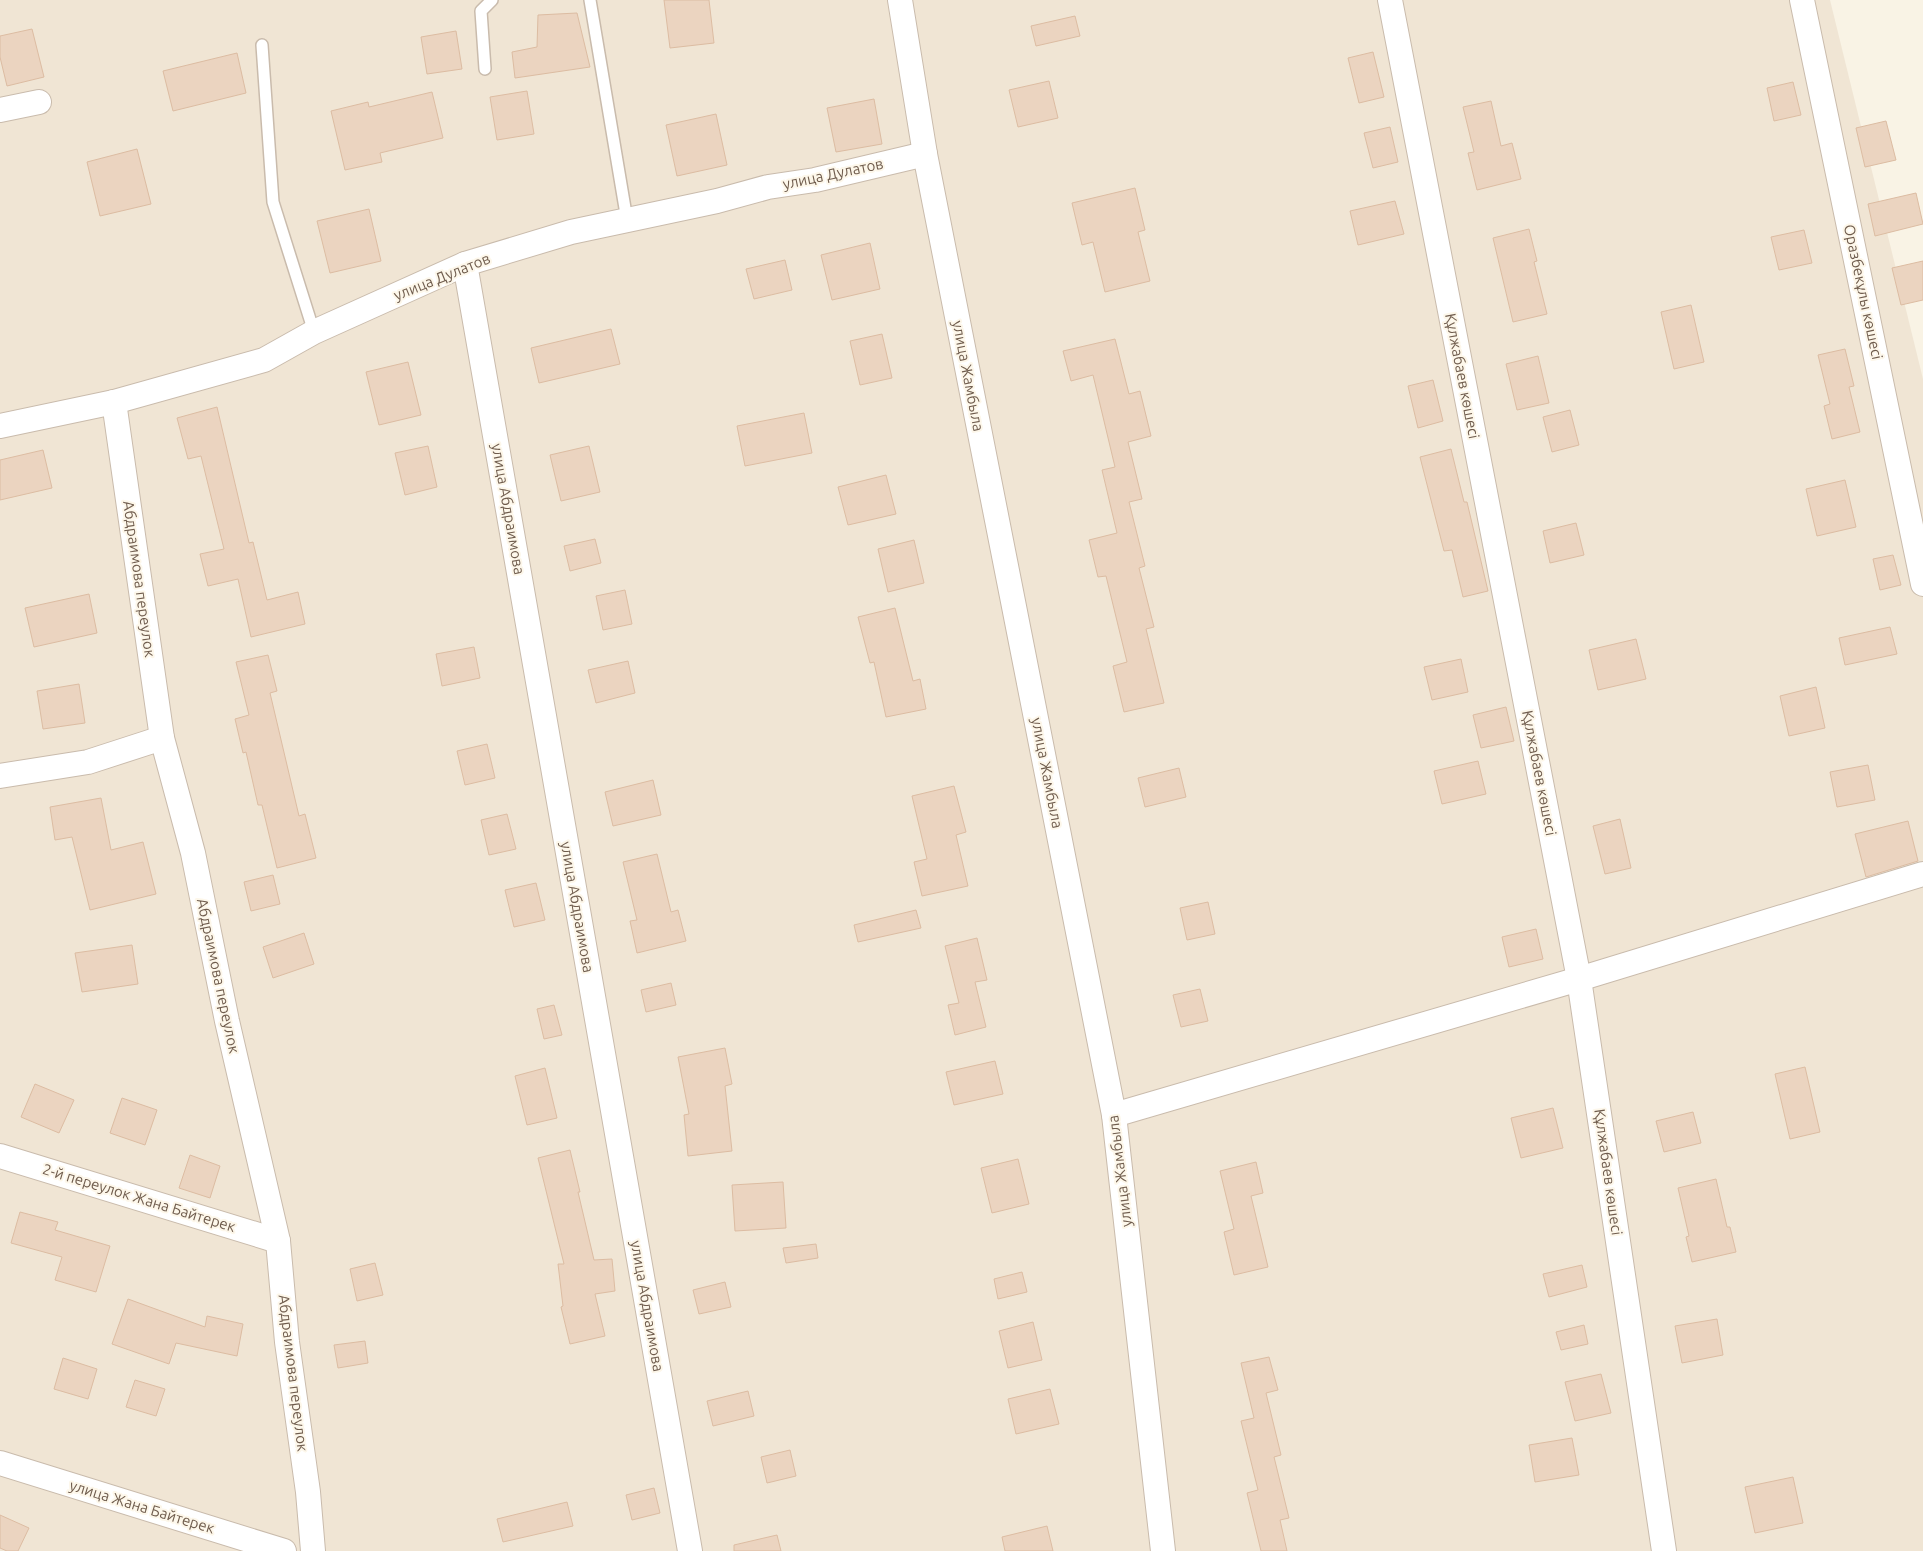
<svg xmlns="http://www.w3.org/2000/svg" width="1923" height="1551" font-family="Ubuntu,sans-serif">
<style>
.residential{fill:#f0e5d4}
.building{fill:#ebd4c0;stroke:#dcbca2}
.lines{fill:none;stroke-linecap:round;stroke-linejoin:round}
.lane-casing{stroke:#c9bbac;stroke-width:14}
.street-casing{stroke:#c9bbac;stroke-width:26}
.lane{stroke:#fff;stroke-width:11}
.street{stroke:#fff;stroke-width:24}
.labels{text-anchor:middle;stroke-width:4;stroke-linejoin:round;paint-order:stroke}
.street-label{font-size:15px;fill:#6f5c4d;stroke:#fdf7ea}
</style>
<rect width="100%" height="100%" fill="#f9f3e5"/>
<path class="residential" d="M 0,0 L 1830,0 L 1923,379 L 1923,1551 L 0,1551 Z"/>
<g class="building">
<path d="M 664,0 L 709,0 L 714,43 L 670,48 Z"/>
<path d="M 577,13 L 590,67 L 515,78 L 512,52 L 537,47 L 538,15 Z"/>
<path d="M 1075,16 L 1080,36 L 1036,46 L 1031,26 Z"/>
<path d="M 32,29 L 44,77 L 7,86 L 0,57 L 0,36 Z"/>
<path d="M 456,31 L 462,69 L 427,74 L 421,37 Z"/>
<path d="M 1373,52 L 1384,97 L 1359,103 L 1348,58 Z"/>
<path d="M 237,53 L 246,93 L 173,111 L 163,71 Z"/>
<path d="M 1049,81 L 1058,118 L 1018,127 L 1009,90 Z"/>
<path d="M 1793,82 L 1801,115 L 1774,121 L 1767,88 Z"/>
<path d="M 527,91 L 534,134 L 497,140 L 490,97 Z"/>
<path d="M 432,92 L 443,138 L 380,153 L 382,162 L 345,170 L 331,111 L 368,102 L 369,107 Z"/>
<path d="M 874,99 L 882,144 L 836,152 L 827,108 Z"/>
<path d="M 1491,101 L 1501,146 L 1512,143 L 1521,179 L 1477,190 L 1468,153 L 1474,152 L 1463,107 Z"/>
<path d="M 716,114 L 727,165 L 677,176 L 666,125 Z"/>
<path d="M 1886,121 L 1896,160 L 1865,167 L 1856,128 Z"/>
<path d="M 1390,127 L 1398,162 L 1373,168 L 1364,133 Z"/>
<path d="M 137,149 L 151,204 L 100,216 L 87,162 Z"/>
<path d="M 1135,188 L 1145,230 L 1138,232 L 1150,281 L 1105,292 L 1093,242 L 1082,245 L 1072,203 Z"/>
<path d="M 1916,193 L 1923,224 L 1875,236 L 1868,204 Z"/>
<path d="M 1395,201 L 1404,234 L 1358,245 L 1350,211 Z"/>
<path d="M 369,209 L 381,261 L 330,273 L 317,221 Z"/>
<path d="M 1529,229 L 1537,261 L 1534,262 L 1547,314 L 1513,322 L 1493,238 Z"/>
<path d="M 1804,230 L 1812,263 L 1779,270 L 1771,237 Z"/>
<path d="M 870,243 L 880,289 L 832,300 L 821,255 Z"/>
<path d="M 785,260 L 792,290 L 754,299 L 746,269 Z"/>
<path d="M 1923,261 L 1923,300 L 1901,305 L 1892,268 Z"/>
<path d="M 1691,305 L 1704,362 L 1674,369 L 1661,312 Z"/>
<path d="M 611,329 L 620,364 L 539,383 L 531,348 Z"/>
<path d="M 882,334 L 892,378 L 860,385 L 850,341 Z"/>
<path d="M 1115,339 L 1129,394 L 1140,391 L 1151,436 L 1128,442 L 1142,499 L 1129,502 L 1145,566 L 1139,568 L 1154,627 L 1146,629 L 1164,703 L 1124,712 L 1113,666 L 1127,662 L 1106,576 L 1098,577 L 1089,540 L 1117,533 L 1102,470 L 1115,467 L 1093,375 L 1071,381 L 1063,351 Z"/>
<path d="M 1845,349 L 1854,386 L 1849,387 L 1860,432 L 1832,439 L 1824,406 L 1830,404 L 1818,355 Z"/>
<path d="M 1538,356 L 1549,403 L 1517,410 L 1506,364 Z"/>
<path d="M 408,362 L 421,415 L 379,425 L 366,372 Z"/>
<path d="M 1433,380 L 1443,421 L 1418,428 L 1408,386 Z"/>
<path d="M 217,407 L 249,543 L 253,542 L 267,600 L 298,592 L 305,624 L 251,637 L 238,579 L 208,586 L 200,554 L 224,549 L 201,456 L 188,459 L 177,418 Z"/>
<path d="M 1570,410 L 1579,445 L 1552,452 L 1543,417 Z"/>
<path d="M 804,413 L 812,453 L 745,466 L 737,426 Z"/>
<path d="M 428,446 L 437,487 L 405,495 L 395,453 Z"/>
<path d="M 589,446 L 600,492 L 561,501 L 550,455 Z"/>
<path d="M 1451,449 L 1464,502 L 1467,502 L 1488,591 L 1463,597 L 1452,550 L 1444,551 L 1420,457 Z"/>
<path d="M 43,450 L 52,488 L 0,500 L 0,460 Z"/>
<path d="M 886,475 L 896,514 L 848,525 L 838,487 Z"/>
<path d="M 1845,480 L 1856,527 L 1817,536 L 1806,489 Z"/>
<path d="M 1576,523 L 1584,555 L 1550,563 L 1543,531 Z"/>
<path d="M 595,539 L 601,563 L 570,571 L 564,546 Z"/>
<path d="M 914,540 L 924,583 L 888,592 L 878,549 Z"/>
<path d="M 1893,555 L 1901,585 L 1880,590 L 1873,559 Z"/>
<path d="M 625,590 L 632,624 L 603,630 L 596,596 Z"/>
<path d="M 89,594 L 97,633 L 34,647 L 25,608 Z"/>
<path d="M 895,608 L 913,681 L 920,679 L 926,709 L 886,717 L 874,662 L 870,663 L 858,617 Z"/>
<path d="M 1890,627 L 1897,654 L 1845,665 L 1839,638 Z"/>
<path d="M 1636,639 L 1646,679 L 1598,690 L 1589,650 Z"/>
<path d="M 474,647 L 480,678 L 442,686 L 436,654 Z"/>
<path d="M 268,655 L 277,691 L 270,693 L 299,816 L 305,814 L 316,858 L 277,868 L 262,805 L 258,805 L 246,752 L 243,753 L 235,719 L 249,715 L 236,662 Z"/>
<path d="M 1461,659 L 1468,692 L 1432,700 L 1424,667 Z"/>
<path d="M 628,661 L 635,693 L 596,703 L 588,670 Z"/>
<path d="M 79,684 L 85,723 L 43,729 L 37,691 Z"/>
<path d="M 1816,687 L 1825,728 L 1789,736 L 1780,696 Z"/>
<path d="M 1506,707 L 1514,741 L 1481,748 L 1473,715 Z"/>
<path d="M 487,744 L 495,778 L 465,785 L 457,751 Z"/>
<path d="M 1478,761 L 1486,794 L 1442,804 L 1434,771 Z"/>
<path d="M 1868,765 L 1875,800 L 1837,807 L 1830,772 Z"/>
<path d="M 1179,768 L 1186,797 L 1145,807 L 1138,778 Z"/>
<path d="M 653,780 L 661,815 L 613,826 L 605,792 Z"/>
<path d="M 954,786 L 966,832 L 956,835 L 968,886 L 922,896 L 914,862 L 927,859 L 912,796 Z"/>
<path d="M 101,798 L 111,850 L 143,842 L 156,894 L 90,910 L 72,837 L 55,840 L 50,807 Z"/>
<path d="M 507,814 L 516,849 L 489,855 L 481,820 Z"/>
<path d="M 1620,819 L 1631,868 L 1605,874 L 1593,826 Z"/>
<path d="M 1908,821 L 1918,861 L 1866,877 L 1855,834 Z"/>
<path d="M 657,854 L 671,912 L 678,910 L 686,941 L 637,953 L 630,921 L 637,920 L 623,862 Z"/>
<path d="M 273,875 L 280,904 L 251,911 L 244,882 Z"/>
<path d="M 536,883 L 545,920 L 514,927 L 505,890 Z"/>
<path d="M 1208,902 L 1215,934 L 1187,940 L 1180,908 Z"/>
<path d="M 916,910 L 921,928 L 858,942 L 854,925 Z"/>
<path d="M 1536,929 L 1543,959 L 1509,967 L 1502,937 Z"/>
<path d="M 304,933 L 314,964 L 273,978 L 263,947 Z"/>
<path d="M 977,938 L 987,980 L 975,982 L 986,1027 L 955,1035 L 948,1005 L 959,1003 L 945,946 Z"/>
<path d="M 132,945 L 138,984 L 82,992 L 75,953 Z"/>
<path d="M 671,983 L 676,1005 L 646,1012 L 641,990 Z"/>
<path d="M 1200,989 L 1208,1021 L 1181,1027 L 1173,995 Z"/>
<path d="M 554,1005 L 562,1035 L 544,1039 L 537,1009 Z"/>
<path d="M 725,1048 L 732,1084 L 725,1086 L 732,1151 L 688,1156 L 684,1115 L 689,1114 L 678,1057 Z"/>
<path d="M 995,1061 L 1003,1094 L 954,1105 L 946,1072 Z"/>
<path d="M 1805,1067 L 1820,1132 L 1790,1139 L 1775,1074 Z"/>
<path d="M 545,1068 L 557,1118 L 527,1125 L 515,1076 Z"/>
<path d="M 35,1084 L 74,1100 L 59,1133 L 21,1117 Z"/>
<path d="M 122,1098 L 157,1110 L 145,1145 L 110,1133 Z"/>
<path d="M 1553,1108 L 1563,1148 L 1521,1158 L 1511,1118 Z"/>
<path d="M 1693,1112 L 1701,1143 L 1664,1152 L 1656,1121 Z"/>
<path d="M 570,1150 L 580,1192 L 578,1192 L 594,1260 L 612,1259 L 615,1291 L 595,1294 L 605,1336 L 570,1344 L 561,1307 L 563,1306 L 558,1264 L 564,1264 L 538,1158 Z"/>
<path d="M 190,1155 L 220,1166 L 210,1198 L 179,1188 Z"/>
<path d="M 1018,1159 L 1029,1204 L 992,1213 L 981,1168 Z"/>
<path d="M 1256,1162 L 1263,1193 L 1251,1196 L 1268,1267 L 1234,1275 L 1224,1232 L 1234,1229 L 1220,1171 Z"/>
<path d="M 1716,1179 L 1727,1227 L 1730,1227 L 1736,1252 L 1692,1262 L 1686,1237 L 1689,1236 L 1678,1188 Z"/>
<path d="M 783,1182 L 786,1228 L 735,1231 L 732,1185 Z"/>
<path d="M 20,1212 L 58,1222 L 55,1230 L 110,1246 L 96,1292 L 55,1280 L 62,1257 L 11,1243 Z"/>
<path d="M 816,1244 L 818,1258 L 786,1263 L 783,1248 Z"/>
<path d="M 375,1263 L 383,1295 L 357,1301 L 350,1269 Z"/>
<path d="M 1582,1265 L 1587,1287 L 1549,1297 L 1543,1274 Z"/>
<path d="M 1022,1272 L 1027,1292 L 998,1299 L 994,1279 Z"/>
<path d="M 725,1282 L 731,1307 L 699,1314 L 693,1290 Z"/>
<path d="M 128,1299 L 205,1327 L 207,1316 L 243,1324 L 237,1356 L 176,1343 L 169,1364 L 112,1344 Z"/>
<path d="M 1717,1319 L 1723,1355 L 1682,1363 L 1675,1326 Z"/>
<path d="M 1033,1322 L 1042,1360 L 1008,1368 L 999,1331 Z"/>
<path d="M 1584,1325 L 1588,1344 L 1561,1350 L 1556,1332 Z"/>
<path d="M 365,1341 L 368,1363 L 338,1368 L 334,1345 Z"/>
<path d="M 1269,1357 L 1278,1390 L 1266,1393 L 1281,1455 L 1274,1457 L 1289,1518 L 1280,1520 L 1287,1551 L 1261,1551 L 1247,1493 L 1258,1490 L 1241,1421 L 1254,1418 L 1241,1363 Z"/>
<path d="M 63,1358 L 97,1369 L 88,1399 L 54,1389 Z"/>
<path d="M 1601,1374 L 1611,1413 L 1575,1421 L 1565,1382 Z"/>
<path d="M 135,1380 L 165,1389 L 156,1416 L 126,1407 Z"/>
<path d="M 1050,1389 L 1059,1424 L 1016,1434 L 1008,1399 Z"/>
<path d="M 748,1391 L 754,1416 L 713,1426 L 707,1401 Z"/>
<path d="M 1572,1438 L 1579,1475 L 1535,1482 L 1529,1445 Z"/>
<path d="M 790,1450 L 796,1476 L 767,1483 L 761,1457 Z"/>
<path d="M 1793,1477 L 1803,1523 L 1755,1533 L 1745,1487 Z"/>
<path d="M 654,1488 L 660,1513 L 632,1520 L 626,1495 Z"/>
<path d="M 567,1502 L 573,1526 L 503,1542 L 497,1519 Z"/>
<path d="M 0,1515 L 29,1528 L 18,1551 L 7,1551 L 0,1548 Z"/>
<path d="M 1047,1526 L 1053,1551 L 1005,1551 L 1002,1537 Z"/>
<path d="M 777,1535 L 781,1551 L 734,1551 L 734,1545 Z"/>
</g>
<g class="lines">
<g class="lane-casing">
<g id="lane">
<path d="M 590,0 L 627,220"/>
<path d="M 262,45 L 273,202 L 314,332"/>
<path d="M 485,69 L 481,11 L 492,0"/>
</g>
</g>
<g class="street-casing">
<g id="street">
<path d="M 900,0 L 925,154 L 1114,1115 L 1163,1551"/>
<path d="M 1390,0 L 1579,979 L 1664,1551"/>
<path d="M 1802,0 L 1923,584"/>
<path d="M 0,110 L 39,102"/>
<path d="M 465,264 L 690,1551"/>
<path d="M 114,402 L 162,738 L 193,853 L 227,1021 L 278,1241 L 287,1342 L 308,1492 L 313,1551"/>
<path d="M 0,426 L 114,402 L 264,360 L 314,332 L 465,264 L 571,232 L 717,201 L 768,187 L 815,180 L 925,154"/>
<path d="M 0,776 L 88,762 L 162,738"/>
<path d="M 1114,1115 L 1579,979 L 1923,874"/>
<path d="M 0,1156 L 278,1241"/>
<path d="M 0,1463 L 284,1551"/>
</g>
</g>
<use href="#lane" class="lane"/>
<use href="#street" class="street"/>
</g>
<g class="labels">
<g class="street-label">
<text transform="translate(833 174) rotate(-12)" y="5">улица Дулатов</text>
<text transform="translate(442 277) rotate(-22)" y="5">улица Дулатов</text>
<text transform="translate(1863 292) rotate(78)" y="5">Оразбекұлы көшесі</text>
<text transform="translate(968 376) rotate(79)" y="5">улица Жамбыла</text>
<text transform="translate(1462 376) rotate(79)" y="5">Құлжабаев көшесі</text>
<text transform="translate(508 509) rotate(80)" y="5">улица Абдраимова</text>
<text transform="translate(139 579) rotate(82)" y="5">Абдраимова переулок</text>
<text transform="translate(1047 773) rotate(79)" y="5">улица Жамбыла</text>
<text transform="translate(1539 773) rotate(79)" y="5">Құлжабаев көшесі</text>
<text transform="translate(577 907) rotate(80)" y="5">улица Абдраимова</text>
<text transform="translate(218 976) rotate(78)" y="5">Абдраимова переулок</text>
<text transform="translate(1120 1171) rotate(-97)" y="5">улица Жамбыла</text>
<text transform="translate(1608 1172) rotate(82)" y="5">Құлжабаев көшесі</text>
<text transform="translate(139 1198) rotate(17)" y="5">2-й переулок Жана Байтерек</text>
<text transform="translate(647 1306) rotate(80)" y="5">улица Абдраимова</text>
<text transform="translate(293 1373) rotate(83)" y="5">Абдраимова переулок</text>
<text transform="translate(142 1507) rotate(17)" y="5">улица Жана Байтерек</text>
</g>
</g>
</svg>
